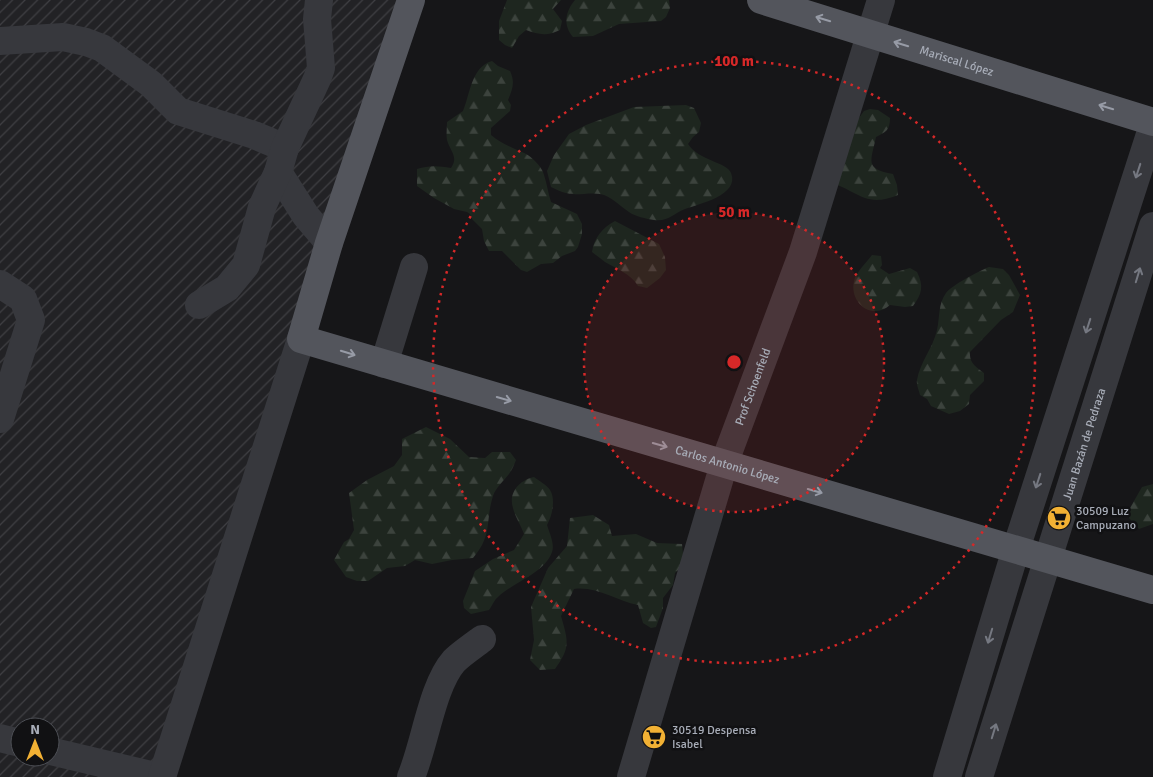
<svg xmlns="http://www.w3.org/2000/svg" width="1153" height="777" font-family="Signika,sans-serif">
<style>
.industrial{fill:url(#industrial-furrows);fill-rule:evenodd}
.forest{fill:url(#forest-firs)}
.lines{fill:none;stroke-linecap:round;stroke-linejoin:round}
.minor{stroke:#37383d;stroke-width:28}
.major{stroke:#53555c;stroke-width:28}
.oneway{stroke:#979ba6}
.oneway2{stroke:#757881}
.ring{fill:none;stroke:#d62828;stroke-width:2.5;stroke-dasharray:2.5 5}
.labels{text-anchor:middle;stroke-width:5;stroke-linejoin:round;paint-order:stroke}
.street-label{font-size:12px;fill:#a8adb8;stroke:#111113}
.poi-label{font-size:12px;fill:#a8adb8;stroke:#111113;text-anchor:start}
.centre{fill:#d62828;stroke:#111113;stroke-width:2.5}
.ring-label{font-size:15px;text-anchor:middle;font-weight:bold;fill:#d62828;stroke:#111113;stroke-width:5;stroke-linejoin:round;paint-order:stroke}
</style>
<defs>
<pattern id="industrial-furrows" width="10" height="10" patternUnits="userSpaceOnUse" patternTransform="scale(1.25)"><rect width="10" height="10" fill="#222225"/><path d="M-1 1l2-2M0 10L10 0M9 11l2-2" fill="none" stroke="#3f3f43"/></pattern>
<pattern id="forest-firs" width="22" height="20" patternUnits="userSpaceOnUse" patternTransform="scale(1.25)"><rect width="22" height="20" fill="#1e261f"/><path d="M5 1l3.5 6h-7zM16 11l3.5 6h-7z" fill="#3c433d"/></pattern>
</defs>
<rect width="100%" height="100%" fill="#161618"/>
<path class="industrial" d="M 0,0 L 410,0 L 150,777 L 0,777 ZM 20,727 L 50,727 L 50,757 L 20,757 Z"/>
<g class="forest">
<path d="M 507,0 L 561,0 L 553,9 L 562,21 L 560,30 C 548,36 539,35 526,30 L 519,36 L 512,48 L 505,45 L 499,40 L 499,21 Z"/>
<path d="M 575,0 L 669,0 L 670,8 L 666,17 L 661,21 L 619,24 L 593,36 L 573,37 C 563,25 565,12 575,0 Z"/>
<path d="M 492,61 L 498,66 L 510,71 C 515,82 513,88 508,100 L 511,105 L 510,111 L 491,128 L 491,135 C 500,143 511,147 522,152 C 530,155 542,166 544,175 C 547,184 548,193 551,202 L 577,214 L 582,224 L 582,234 L 578,247 L 575,251 L 562,256 L 553,263 L 541,264 L 527,272 L 521,270 L 502,251 L 489,251 L 484,241 L 482,229 L 472,219 L 470,214 L 467,212 L 454,209 L 434,198 L 417,186 L 417,169 C 430,165 438,166 451,168 C 459,157 450,151 447,140 C 446,135 447,128 447,122 L 463,111 C 470,95 471,67 492,61 Z"/>
<path d="M 686,105 L 694,108 L 701,123 L 699,132 L 693,137 L 688,144 C 699,161 727,162 731,173 C 740,195 699,204 685,209 C 674,213 668,222 654,220 C 647,219 634,216 629,212 C 620,206 611,196 600,194 C 589,192 576,196 566,193 C 561,192 556,189 551,187 L 547,171 L 554,155 L 569,134 L 586,125 L 634,107 Z"/>
<path d="M 870,109 L 878,110 L 890,118 C 890,130 886,132 876,137 C 871,161 864,169 893,174 L 897,185 L 898,195 C 877,203 869,201 850,191 C 844,187 838,186 832,182 L 853,126 L 864,111 Z"/>
<path d="M 615,221 L 659,244 L 665,257 L 666,270 L 660,278 L 647,288 L 638,286 C 631,274 617,269 605,262 C 601,259 596,255 592,252 C 594,238 602,228 615,221 Z"/>
<path d="M 872,255 L 881,256 L 882,265 L 880,268 L 889,274 L 910,268 L 917,272 C 924,286 922,294 913,306 L 905,307 L 890,305 C 872,321 849,303 854,281 C 856,272 867,262 872,255 Z"/>
<path d="M 989,267 L 1003,269 L 1009,275 L 1020,295 L 1013,312 L 1001,320 L 970,352 C 969,363 976,367 984,373 L 984,381 L 970,395 L 969,404 L 960,411 L 949,414 L 931,406 L 927,399 L 920,395 C 919,390 916,385 917,380 C 920,362 933,348 937,330 C 940,317 938,304 946,293 C 952,285 979,271 989,267 Z"/>
<path d="M 426,427 L 450,439 L 469,457 L 485,458 L 492,452 L 510,452 L 516,460 C 514,465 512,470 509,474 C 503,482 496,487 493,496 C 485,521 493,535 473,558 L 452,560 L 432,564 L 415,560 L 405,566 L 387,568 L 368,581 L 357,581 L 346,577 L 334,560 L 344,542 L 349,539 L 354,530 L 349,493 L 367,480 L 394,466 L 402,455 L 402,439 Z"/>
<path d="M 534,477 C 539,481 547,485 550,490 C 556,500 552,516 547,525 C 549,532 555,544 552,552 C 545,573 512,583 498,597 C 494,600 492,606 489,610 L 471,614 L 464,608 L 463,601 L 475,571 L 493,559 L 514,550 L 524,534 C 521,525 515,517 513,508 C 508,492 520,480 534,477 Z"/>
<path d="M 1153,484 L 1153,524 L 1139,529 L 1129,518 L 1130,508 L 1142,487 Z"/>
<path d="M 593,515 L 609,525 L 612,536 L 636,534 L 657,543 L 682,544 L 684,564 L 675,573 L 673,585 L 663,598 L 663,608 L 656,627 L 651,628 L 643,623 L 638,605 C 616,601 597,586 574,589 L 561,616 C 568,641 571,647 555,669 L 540,670 L 530,660 L 534,640 L 531,607 L 548,568 L 567,546 L 570,518 Z"/>
</g>
<g class="lines">
<g class="minor">
<path d="M 0,41 L 63,37 L 86,42 L 102,48 L 151,84 L 178,111 L 254,135 L 285,148"/>
<path d="M 278,172 L 306,216 L 329,243"/>
<path d="M 0,284 L 23,299 L 31,320 L 0,419"/>
<path d="M 199,305 L 227,288 L 246,265 L 262,207 L 278,172 L 285,148 L 317,79 L 321,68 L 317,19 L 319,0"/>
<path d="M 384,364 L 414,267"/>
<path d="M 0,738 L 20,743"/>
<path d="M 50,751 L 160,777"/>
<path d="M 162,777 L 301,339"/>
<path d="M 411,777 C 425,744 432,686 454,661 C 462,653 473,646 482,639"/>
<path id="s1" d="M 631,777 L 724,464 L 803,252 L 881,0"/>
<path d="M 947,777 L 1016,549 L 1153,125"/>
<path id="s2" d="M 979,777 L 1153,226"/>
</g>
<g class="major">
<path id="s3" d="M 411,0 L 329,243 L 301,339 L 1153,590"/>
<path id="s4" d="M 761,0 L 1153,122"/>
</g>
</g>
<defs><path id="oneway-shaft" d="M-6 0H5M1.5-3L5.5 0L1.5 3" fill="none" stroke-width="1.6" stroke-linecap="round" stroke-linejoin="round" transform="scale(1.25)"/></defs>
<g class="oneway">
<use href="#oneway-shaft" transform="translate(823 19) rotate(-163)"/>
<use href="#oneway-shaft" transform="translate(901 44) rotate(-163)"/>
<use href="#oneway-shaft" transform="translate(1106 107) rotate(-163)"/>
<use href="#oneway-shaft" transform="translate(348 353) rotate(17)"/>
<use href="#oneway-shaft" transform="translate(504 399) rotate(16)"/>
<use href="#oneway-shaft" transform="translate(660 445) rotate(16)"/>
<use href="#oneway-shaft" transform="translate(815 491) rotate(16)"/>
</g>
<g class="oneway2">
<use href="#oneway-shaft" transform="translate(1138 171) rotate(108)"/>
<use href="#oneway-shaft" transform="translate(1138 275) rotate(-73)"/>
<use href="#oneway-shaft" transform="translate(1088 326) rotate(108)"/>
<use href="#oneway-shaft" transform="translate(1038 481) rotate(108)"/>
<use href="#oneway-shaft" transform="translate(990 636) rotate(107)"/>
<use href="#oneway-shaft" transform="translate(994 731) rotate(-73)"/>
</g>
<circle cx="734" cy="362" r="150" fill="#d62828" fill-opacity=".12"/>
<g class="ring">
<circle cx="734" cy="362" r="150"/>
<circle cx="734" cy="362" r="301"/>
</g>
<defs>
<g id="supermarket-disc" transform="scale(1.25)"><circle r="9.5" fill="#f2b134" stroke="#111113"/><path d="M-6-5.5h2.5l.6 2H6L4.5 2H-2.5L-4.4-4H-6ZM-1.5 3.2a1.3 1.3 0 1 0 .1 0ZM3 3.2a1.3 1.3 0 1 0 .1 0Z" fill="#111"/></g>
</defs>
<g fill-rule="evenodd">
<use href="#supermarket-disc" x="1059" y="518"/>
<use href="#supermarket-disc" x="654" y="737"/>
</g>
<g class="labels">
<g class="street-label">
<text dy="4" stroke="none"><textPath href="#s4" startOffset="205">Mariscal López</textPath></text>
<text dy="4" stroke="none"><textPath href="#s1" startOffset="409">Prof Schoenfeld</textPath></text>
<text dy="4" stroke="none"><textPath href="#s2" startOffset="349">Juan Bazán de Pedraza</textPath></text>
<text dy="4" stroke="none"><textPath href="#s3" startOffset="801">Carlos Antonio López</textPath></text>
</g>
<g class="poi-label">
<text x="1076" y="515">30509 Luz<tspan x="1076" dy="14">Campuzano</tspan></text>
<text x="672" y="734">30519 Despensa<tspan x="672" dy="14">Isabel</tspan></text>
</g>
</g>
<circle cx="734" cy="362" r="8" class="centre"/>
<g class="ring-label">
<text x="734" y="66">100 m</text>
<text x="734" y="217">50 m</text>
</g>
<g transform="translate(35 742)"><circle r="24" fill="#111113" stroke="#4d4f55"/>
<path d="M0-4L9 19L0 12L-9 19Z" fill="#f2b134"/>
<text y="-8" font-size="14" font-weight="bold" text-anchor="middle" fill="#a8adb8">N</text>
</g>
</svg>
